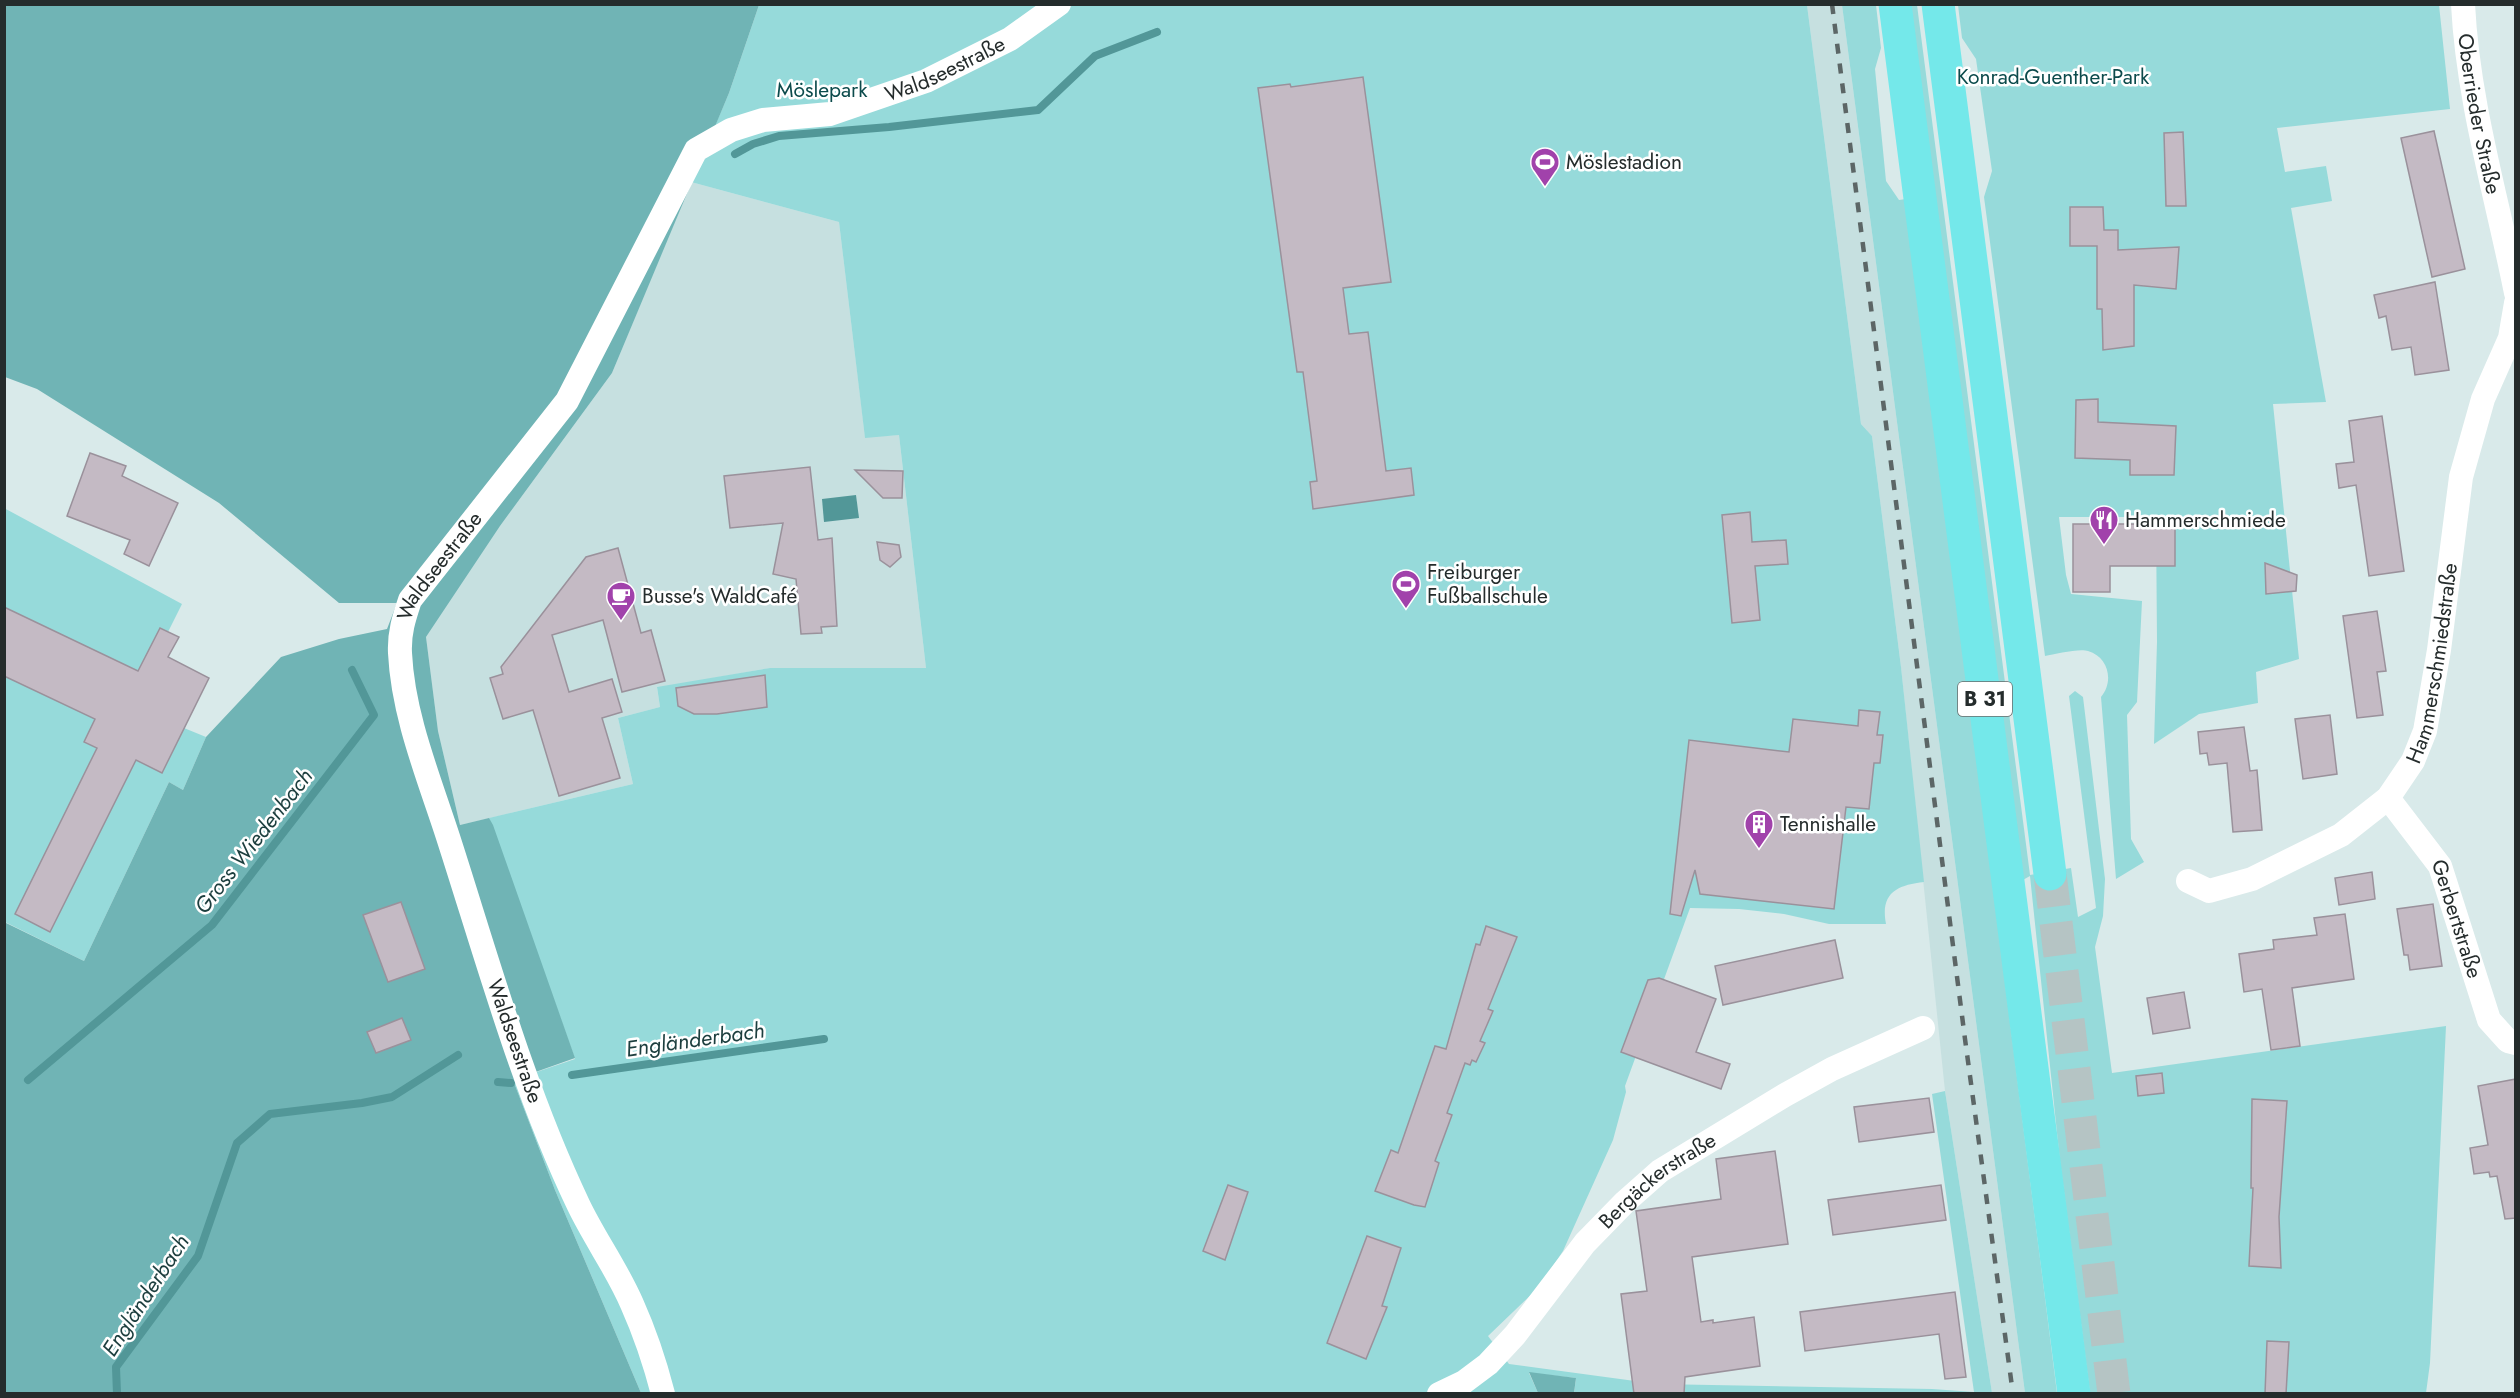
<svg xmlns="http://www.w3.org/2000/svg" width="2520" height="1398" font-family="Jost,sans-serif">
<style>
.built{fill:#c6e0e0}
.green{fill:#96dada}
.forest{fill:#70b4b5}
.water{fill:#529798}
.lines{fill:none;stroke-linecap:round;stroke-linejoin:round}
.stream{stroke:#529798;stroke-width:8}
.building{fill:#c4bac4;stroke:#9a919b;stroke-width:1.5}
.trunk-tunnel{stroke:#b5c4c4;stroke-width:33;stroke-dasharray:33 16;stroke-linecap:butt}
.minor{stroke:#fff;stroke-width:24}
.trunk{stroke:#74e8ea;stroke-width:33}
.rail{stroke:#5c6666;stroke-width:4.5;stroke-dasharray:10 10;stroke-linecap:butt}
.labels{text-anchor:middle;stroke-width:5;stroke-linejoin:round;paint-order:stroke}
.shield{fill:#fff;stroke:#666b6b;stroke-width:1.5}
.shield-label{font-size:20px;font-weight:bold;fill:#252c2c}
.street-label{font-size:21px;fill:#252c2c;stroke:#fff}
.park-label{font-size:21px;fill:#0c4b4c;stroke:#fff}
.poi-label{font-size:21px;fill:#252c2c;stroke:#fff;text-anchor:start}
.water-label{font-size:22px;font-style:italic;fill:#1c3e3e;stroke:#fff}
</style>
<rect width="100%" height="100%" fill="#d9eaea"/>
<g class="built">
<path d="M 1807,5 L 1842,5 L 2025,1393 L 1992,1393 L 1945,1091 L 1901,667 L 1872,436 L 1861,424 Z"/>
<path d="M 691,182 L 839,222 L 865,437 L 899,435 L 926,668 L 770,668 L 657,688 L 660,707 L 618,718 L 633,784 L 460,825 L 438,731 L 426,637 L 500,526 L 612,373 Z"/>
</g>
<g class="green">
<path d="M 759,5 L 1807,5 L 1861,424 L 1872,436 L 1901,667 L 1924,882 C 1897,885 1880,893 1886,924 L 1829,924 L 1784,914 L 1739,909 L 1690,908 L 1625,1086 L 1626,1092 L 1613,1140 L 1563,1251 L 1539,1287 L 1488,1336 L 1509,1364 L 1657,1384 L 1932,1389 L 1974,1392 L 1932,1094 L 1945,1091 L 1992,1393 L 1574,1394 L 1576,1378 L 1529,1373 L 1538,1393 L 641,1393 L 555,1190 L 513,1080 L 575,1059 L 489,818 L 633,784 L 618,718 L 660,707 L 657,687 L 770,668 L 926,668 L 899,435 L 865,438 L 839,222 L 691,182 L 729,93 Z"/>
<path d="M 1842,5 L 1876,5 L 1881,48 L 1875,69 L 1886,181 L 1899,200 L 1906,199 L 2057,1393 L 2025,1393 Z"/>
<path d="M 1909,5 L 1917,5 L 2030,875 L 2071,868 L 2078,917 L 2096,908 L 2069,696 L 2075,691 L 2083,697 L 2105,879 L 2103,916 L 2095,947 L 2112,1073 L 2446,1026 L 2430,1363 L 2426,1393 L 2090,1393 L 2060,1161 L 2030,876 L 2021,881 Z"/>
<path d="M 1958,5 L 2439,5 L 2450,109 L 2277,128 L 2285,172 L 2326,166 L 2332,201 L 2291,208 L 2326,402 L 2273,404 L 2299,659 L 2256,672 L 2258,703 L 2199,714 L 2154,744 L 2157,642 L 2156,517 L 2059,517 L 2066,575 L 2071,594 L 2142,601 L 2137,702 L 2127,715 L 2131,839 L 2144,862 L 2116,879 L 2101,697 C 2114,682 2109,657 2088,651 C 2080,648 2055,654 2045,656 L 1984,197 L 1992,171 L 1976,59 L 1962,38 Z"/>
<path d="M 4,508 L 182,604 L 120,728 L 184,728 L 206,737 L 183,790 L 169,782 L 84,961 L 5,922 Z"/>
</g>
<g class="forest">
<path d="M 5,5 L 759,5 L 729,93 L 612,373 L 500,526 L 426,637 L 438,731 L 460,825 L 489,818 L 493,825 L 575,1058 L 513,1080 L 555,1190 L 641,1393 L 5,1393 L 4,922 L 84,961 L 169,782 L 183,790 L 206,737 L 281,657 L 339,639 L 387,629 L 397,603 L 339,603 L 219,503 L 37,389 L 5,377 Z"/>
<path d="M 1529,1372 L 1576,1378 L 1574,1393 L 1538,1393 Z"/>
</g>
<path class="water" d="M 856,495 L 859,518 L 824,522 L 822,499 Z"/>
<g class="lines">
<g class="stream">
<path d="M 735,154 L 753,144 L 779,136 L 889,127 L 1038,110 L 1095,56 L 1157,32"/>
<path d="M 572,1075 L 824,1039"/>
<path d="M 28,1080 L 212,925 L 374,715 L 352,670"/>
<path d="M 498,1082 L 511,1083"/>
<path d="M 117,1394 L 116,1367 L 198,1256 L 237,1143 L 270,1114 L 362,1103 L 392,1097 L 458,1055"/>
</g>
</g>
<g class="building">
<path d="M 1363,77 L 1391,282 L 1343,288 L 1349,334 L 1368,332 L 1386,471 L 1411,468 L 1414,495 L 1313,509 L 1310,482 L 1317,481 L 1303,372 L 1297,372 L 1258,88 L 1290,84 L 1291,87 Z"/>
<path d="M 2434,131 L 2465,269 L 2432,277 L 2401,138 Z"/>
<path d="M 2183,132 L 2186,206 L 2166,206 L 2164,133 Z"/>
<path d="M 2070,207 L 2103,207 L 2104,230 L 2118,230 L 2118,250 L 2179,247 L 2176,289 L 2134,285 L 2134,346 L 2103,350 L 2102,309 L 2097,309 L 2097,246 L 2070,246 Z"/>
<path d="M 2435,282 L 2449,370 L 2415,375 L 2411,347 L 2392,350 L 2386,316 L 2379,318 L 2374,295 Z"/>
<path d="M 2098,399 L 2098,422 L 2176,426 L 2174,475 L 2130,475 L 2130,460 L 2075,458 L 2076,400 Z"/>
<path d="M 2382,416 L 2404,571 L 2369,576 L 2356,485 L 2339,488 L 2336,464 L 2354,462 L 2349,421 Z"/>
<path d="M 90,453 L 126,466 L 122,476 L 178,503 L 149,566 L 124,554 L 130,540 L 67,516 Z"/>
<path d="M 810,467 L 818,540 L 832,538 L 837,626 L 821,627 L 822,633 L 801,634 L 796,579 L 773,574 L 783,523 L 730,528 L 724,476 Z"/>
<path d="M 855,470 L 903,471 L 902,498 L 883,498 Z"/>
<path d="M 1750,512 L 1752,542 L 1786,540 L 1788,564 L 1755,566 L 1760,620 L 1732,623 L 1722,515 Z"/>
<path d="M 2073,524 L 2163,524 L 2175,529 L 2175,566 L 2110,566 L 2110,592 L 2073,592 Z"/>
<path d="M 877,542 L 899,545 L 901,557 L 890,567 L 880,560 Z"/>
<path d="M 618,548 L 641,633 L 651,630 L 665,681 L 622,692 L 603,620 L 552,635 L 569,692 L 612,679 L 622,712 L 602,718 L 620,778 L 559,796 L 533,710 L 503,719 L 490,678 L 503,674 L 501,667 L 586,557 Z"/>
<path d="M 2265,563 L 2297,575 L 2296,591 L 2266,594 Z"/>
<path d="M 4,607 L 138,671 L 160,628 L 179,637 L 168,657 L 209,678 L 162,773 L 136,760 L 50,932 L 15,914 L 97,748 L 84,742 L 95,719 L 4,676 Z"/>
<path d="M 2377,611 L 2386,671 L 2377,672 L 2383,715 L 2357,718 L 2343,616 Z"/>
<path d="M 765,675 L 767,707 L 717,714 L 694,714 L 678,706 L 676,688 Z"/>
<path d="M 1859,710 L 1880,712 L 1877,735 L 1883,735 L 1880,763 L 1874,763 L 1869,809 L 1846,807 L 1834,909 L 1700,894 L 1695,870 L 1681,916 L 1670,914 L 1689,740 L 1789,752 L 1793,719 L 1858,726 Z"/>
<path d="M 2330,715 L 2337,774 L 2303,779 L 2295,719 Z"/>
<path d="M 2244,727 L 2250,771 L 2257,770 L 2262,830 L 2233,832 L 2227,763 L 2209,765 L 2207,753 L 2200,754 L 2198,732 Z"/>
<path d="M 2372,872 L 2375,899 L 2339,905 L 2335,878 Z"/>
<path d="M 401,902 L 425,969 L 388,982 L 363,915 Z"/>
<path d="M 2433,904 L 2442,966 L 2410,970 L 2408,955 L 2404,955 L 2397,909 Z"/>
<path d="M 2345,914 L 2354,979 L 2292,988 L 2300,1046 L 2271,1050 L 2262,989 L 2244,992 L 2239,954 L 2274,949 L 2273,940 L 2317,935 L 2314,918 Z"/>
<path d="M 1486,926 L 1517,937 L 1488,1009 L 1493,1011 L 1480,1041 L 1485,1043 L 1476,1062 L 1472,1060 L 1470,1065 L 1465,1063 L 1447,1113 L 1452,1115 L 1435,1161 L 1439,1163 L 1425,1207 L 1414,1205 L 1375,1191 L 1391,1150 L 1398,1153 L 1435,1046 L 1446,1049 L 1476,944 L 1480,945 Z"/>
<path d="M 1835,940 L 1843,978 L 1723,1005 L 1715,966 Z"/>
<path d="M 1659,978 L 1716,999 L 1696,1052 L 1730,1064 L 1721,1089 L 1621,1052 L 1648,980 Z"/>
<path d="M 2184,992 L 2190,1028 L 2153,1034 L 2147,998 Z"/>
<path d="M 402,1018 L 411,1040 L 376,1053 L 367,1032 Z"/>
<path d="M 2162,1073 L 2164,1093 L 2138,1096 L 2136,1076 Z"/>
<path d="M 2516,1079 L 2516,1218 L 2505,1219 L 2497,1176 L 2490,1177 L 2489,1172 L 2474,1174 L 2470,1148 L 2488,1145 L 2478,1086 Z"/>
<path d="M 1929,1098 L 1934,1132 L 1859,1142 L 1854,1107 Z"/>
<path d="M 2252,1099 L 2287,1101 L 2279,1217 L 2281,1268 L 2249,1266 L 2253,1188 L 2251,1188 Z"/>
<path d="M 1775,1151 L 1788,1244 L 1692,1257 L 1701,1322 L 1713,1320 L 1713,1323 L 1754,1317 L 1760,1366 L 1685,1377 L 1684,1394 L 1634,1394 L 1621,1294 L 1647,1291 L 1636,1211 L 1721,1199 L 1716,1159 Z"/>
<path d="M 1228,1185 L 1248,1192 L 1225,1260 L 1203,1251 Z"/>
<path d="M 1941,1185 L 1946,1220 L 1833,1235 L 1828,1200 Z"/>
<path d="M 1367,1236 L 1401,1248 L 1382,1306 L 1387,1307 L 1366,1359 L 1327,1343 Z"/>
<path d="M 1955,1292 L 1966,1377 L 1945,1379 L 1939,1334 L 1805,1351 L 1800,1312 Z"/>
<path d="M 2267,1341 L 2289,1342 L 2286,1394 L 2265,1394 Z"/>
</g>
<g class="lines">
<path class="trunk-tunnel" d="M 2050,874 L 2114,1394"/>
<g class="minor">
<path id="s1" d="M 2463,4 C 2468,103 2497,197 2516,293"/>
<path id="s2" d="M 2388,798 L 2440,866 L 2489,1020 L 2508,1041 L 2516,1043"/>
<path id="s3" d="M 2188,881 L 2209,891 L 2252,879 L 2341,835 L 2388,798 L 2413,761 L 2425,731 L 2439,650 L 2461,477 L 2483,399 L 2510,338 L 2516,303"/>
<path id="s4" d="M 663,1394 C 655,1363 645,1333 632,1304 C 617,1269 594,1238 578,1204 C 523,1089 487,958 448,837 C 429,778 403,716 400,653 C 399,633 404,618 410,600 L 567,401 L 696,150 L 731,130 L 763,120 L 830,114 L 926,81 L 1010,39 L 1059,4"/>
<path id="s5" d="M 1439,1394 L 1464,1382 L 1488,1364 L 1515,1335 L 1585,1243 L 1625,1202 L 1660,1171 L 1785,1095 L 1832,1069 L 1923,1028"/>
</g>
<g class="trunk">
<path d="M 1895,4 L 2074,1394"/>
<path d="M 1938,4 L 2050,874"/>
</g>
<path class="rail" d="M 1832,4 L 1965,1039 L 2013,1394"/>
</g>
<defs>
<g id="stadium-pin" transform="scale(1.5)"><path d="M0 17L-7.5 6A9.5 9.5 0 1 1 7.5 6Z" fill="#a142ab" stroke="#fff"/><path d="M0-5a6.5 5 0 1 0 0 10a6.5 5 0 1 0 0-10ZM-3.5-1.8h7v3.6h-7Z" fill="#fff"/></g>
<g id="restaurant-pin" transform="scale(1.5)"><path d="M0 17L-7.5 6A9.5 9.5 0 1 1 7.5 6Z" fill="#a142ab" stroke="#fff"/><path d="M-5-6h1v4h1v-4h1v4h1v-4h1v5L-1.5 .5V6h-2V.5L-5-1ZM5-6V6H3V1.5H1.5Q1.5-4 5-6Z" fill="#fff"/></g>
<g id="cafe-pin" transform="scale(1.5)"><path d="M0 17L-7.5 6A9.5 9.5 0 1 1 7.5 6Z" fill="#a142ab" stroke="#fff"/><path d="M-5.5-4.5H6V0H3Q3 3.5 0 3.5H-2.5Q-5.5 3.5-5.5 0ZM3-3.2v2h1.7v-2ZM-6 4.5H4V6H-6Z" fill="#fff"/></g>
<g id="building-pin" transform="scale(1.5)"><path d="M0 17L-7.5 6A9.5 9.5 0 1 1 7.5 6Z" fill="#a142ab" stroke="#fff"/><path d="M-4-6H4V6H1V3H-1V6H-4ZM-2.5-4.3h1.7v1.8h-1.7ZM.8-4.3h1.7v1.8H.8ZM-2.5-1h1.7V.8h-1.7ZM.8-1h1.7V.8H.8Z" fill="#fff"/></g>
</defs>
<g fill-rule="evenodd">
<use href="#stadium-pin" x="1545" y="162"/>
<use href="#restaurant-pin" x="2104" y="520"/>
<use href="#stadium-pin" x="1406" y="584"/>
<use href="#cafe-pin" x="621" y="596"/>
<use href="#building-pin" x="1759" y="824"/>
</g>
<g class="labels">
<rect class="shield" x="1958" y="682" width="54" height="34" rx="4.5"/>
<g class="shield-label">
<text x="1985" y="706">B 31</text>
</g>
<g class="street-label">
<text dy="7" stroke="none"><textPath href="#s4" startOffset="1644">Waldseestraße</textPath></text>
<text dy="7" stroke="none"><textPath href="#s1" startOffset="111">Oberrieder Straße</textPath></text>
<text dy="7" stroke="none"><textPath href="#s4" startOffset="888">Waldseestraße</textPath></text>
<text dy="7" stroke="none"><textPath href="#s3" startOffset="372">Hammerschmiedstraße</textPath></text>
<text dy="7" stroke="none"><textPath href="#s2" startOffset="141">Gerbertstraße</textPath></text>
<text transform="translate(515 1041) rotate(71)" y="7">Waldseestraße</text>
<text dy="7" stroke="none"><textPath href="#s5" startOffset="309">Bergäckerstraße</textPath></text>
</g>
<g class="park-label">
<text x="2053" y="84">Konrad-Guenther-Park</text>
<text x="822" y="97">Möslepark</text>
</g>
<g class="poi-label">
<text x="1566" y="169">Möslestadion</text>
<text x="2125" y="527">Hammerschmiede</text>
<text x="1427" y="579">Freiburger<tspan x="1427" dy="24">Fußballschule</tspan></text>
<text x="642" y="603">Busse's WaldCafé</text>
<text x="1780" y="831">Tennishalle</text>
</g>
<g class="water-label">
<text transform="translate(253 841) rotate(-52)" y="8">Gross Wiedenbach</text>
<text transform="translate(695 1039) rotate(-8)" y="8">Engländerbach</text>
<text transform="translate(145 1295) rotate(-57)" y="8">Engländerbach</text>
</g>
</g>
<rect width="2520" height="1398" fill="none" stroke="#252c2c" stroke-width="12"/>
</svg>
